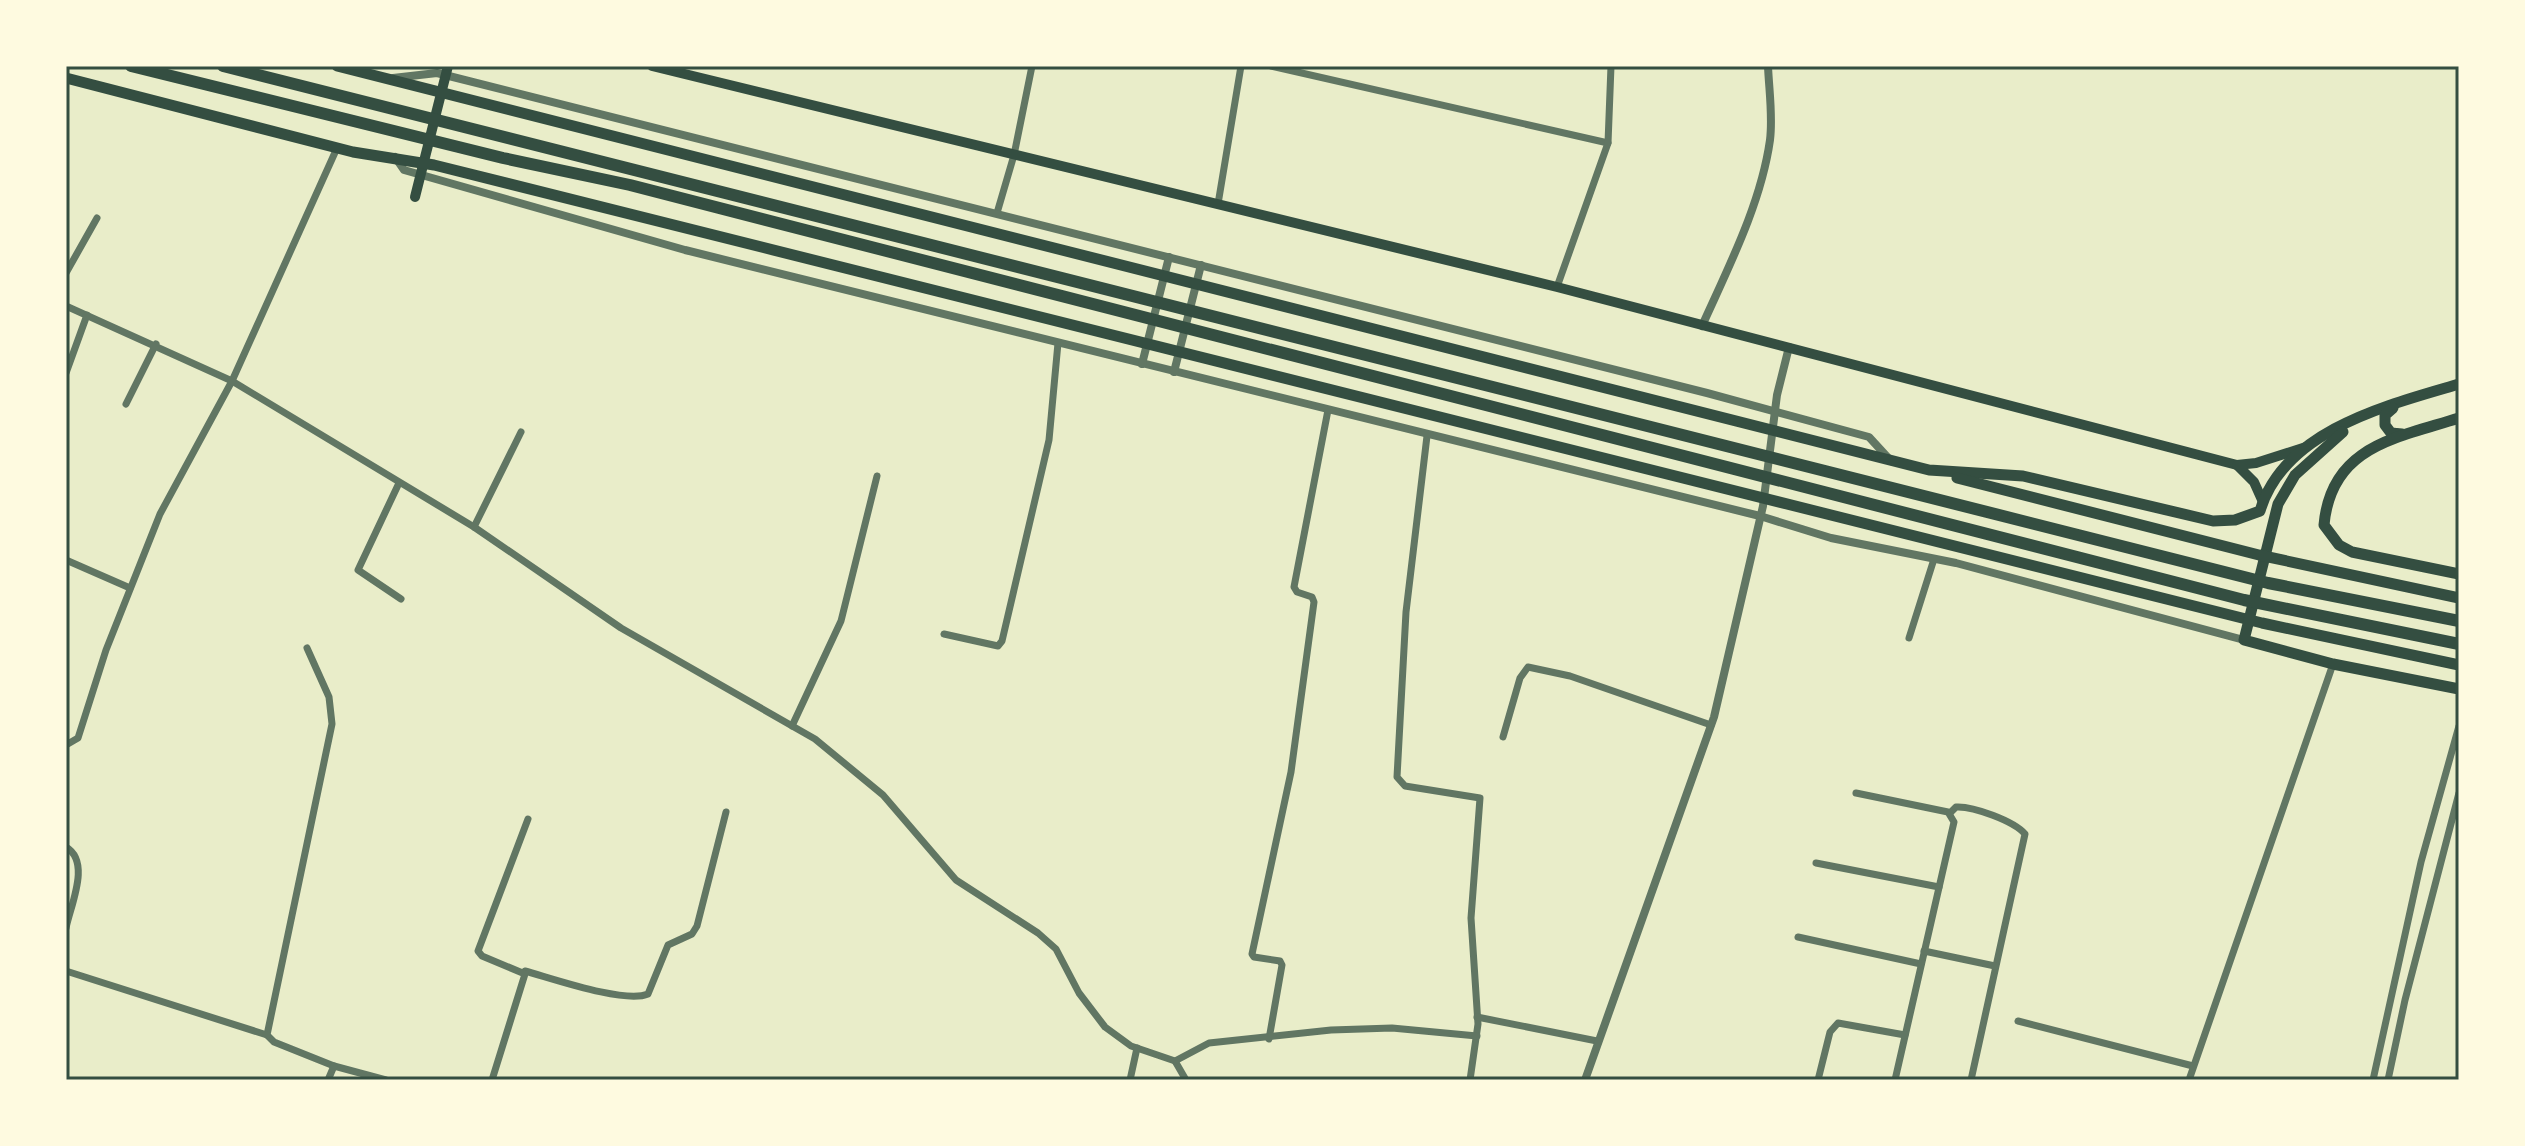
<svg xmlns="http://www.w3.org/2000/svg" width="2525" height="1146" font-family="'Fira Sans',sans-serif">
<style>
.lines{fill:none;stroke-linecap:round;stroke-linejoin:round}
.minor{stroke:#617663;stroke-width:7}
.tertiary{stroke:#617663;stroke-width:8}
.secondary{stroke:#344e41;stroke-width:10}
.trunk{stroke:#344e41;stroke-width:11}
.motorway{stroke:#344e41;stroke-width:12}
.neatline{fill:none;stroke:#344e41;stroke-width:3}
</style>
<rect width="100%" height="100%" fill="#e9edc9"/>
<g class="lines">
<g class="minor">
<path d="M 1271,66 L 1608,143"/>
<path d="M 1218,204 L 1241,66"/>
<path d="M 997,213 L 1014,155 L 1032,66"/>
<path d="M 66,273 L 97,218"/>
<path d="M 1557,287 L 1608,143 L 1611,66"/>
<path d="M 66,306 L 232,381 L 474,527 L 621,628 L 815,739 L 883,795 L 956,880 L 1038,933 L 1056,949 L 1079,993 L 1105,1027 L 1131,1046 L 1175,1061 L 1186,1080"/>
<path d="M 66,373 L 87,315"/>
<path d="M 126,404 L 156,344"/>
<path d="M 1427,436 L 1406,612 L 1397,777 L 1405,786 L 1480,798 L 1471,918 L 1478,1024 L 1470,1080"/>
<path d="M 399,483 L 358,570 L 401,599"/>
<path d="M 474,527 L 521,432"/>
<path d="M 66,560 L 130,588"/>
<path d="M 944,634 L 998,646 L 1002,641 L 1049,440 L 1058,343"/>
<path d="M 1909,638 L 1934,559"/>
<path d="M 307,648 L 329,697 L 332,724 L 267,1035 L 274,1042 L 334,1066 L 386,1080"/>
<path d="M 792,726 L 841,621 L 877,476"/>
<path d="M 1503,737 L 1520,678 L 1528,667 L 1570,676 L 1711,725"/>
<path d="M 66,745 L 78,738 L 106,650 L 160,514 L 232,381 L 337,148"/>
<path d="M 1856,793 L 1948,812 L 1954,822 L 1895,1080"/>
<path d="M 1950,813 L 1956,807 C 1973,806 2014,821 2025,834 L 1971,1080"/>
<path d="M 66,847 C 91,862 71,904 66,928"/>
<path d="M 1816,863 L 1939,887"/>
<path d="M 1798,937 L 1921,964"/>
<path d="M 1924,951 L 1995,966"/>
<path d="M 66,971 L 267,1035"/>
<path d="M 525,971 C 551,978 625,1004 648,994 L 668,945 L 692,934 L 697,926 L 726,812"/>
<path d="M 1477,1017 L 1597,1041"/>
<path d="M 2018,1021 L 2193,1066"/>
<path d="M 1269,1039 L 1282,965 L 1280,961 L 1254,957 L 1252,954 L 1291,772 L 1314,602 L 1312,597 L 1297,592 L 1294,587 L 1328,410"/>
<path d="M 1175,1061 L 1209,1043 L 1331,1030 L 1392,1028 L 1477,1036"/>
<path d="M 328,1080 L 334,1066"/>
<path d="M 492,1080 L 525,974 L 482,956 L 478,951 L 528,819"/>
<path d="M 1130,1080 L 1137,1048"/>
<path d="M 1818,1080 L 1830,1032 L 1838,1023 L 1905,1035"/>
<path d="M 2189,1080 L 2333,664"/>
<path d="M 2373,1080 L 2421,862 L 2459,726"/>
<path d="M 2388,1080 L 2405,1000 L 2459,793"/>
</g>
<g class="tertiary">
<path d="M 393,78 L 437,73 L 1707,393 L 1869,437 L 1891,461"/>
<path d="M 395,157 L 404,170 L 685,250 L 1760,516 L 1831,538 L 1956,563 L 2244,640"/>
<path d="M 1702,326 C 1728,268 1761,204 1770,140 C 1773,116 1769,90 1768,66"/>
<path d="M 1142,364 L 1169,257"/>
<path d="M 1174,372 L 1201,265"/>
<path d="M 1585,1080 L 1714,717 L 1763,506 L 1777,395 L 1789,347"/>
</g>
<g class="secondary">
<path d="M 652,66 L 1557,287 L 2237,465 L 2256,463 L 2306,447"/>
<path d="M 415,197 L 448,66"/>
<path d="M 2237,465 L 2254,482 L 2263,502"/>
</g>
<g class="trunk">
<path d="M 337,66 L 1929,470 L 2023,476 L 2213,521 L 2235,520 L 2260,511 C 2284,430 2388,405 2459,384"/>
<path d="M 66,78 L 353,152 L 434,165 L 2262,623 L 2459,665"/>
<path d="M 2393,408 L 2385,415 L 2385,425 L 2391,433 L 2402,434"/>
<path d="M 2459,418 C 2396,438 2331,446 2324,525 L 2339,545 L 2352,552 L 2459,574"/>
<path d="M 2343,432 L 2295,475 L 2278,504 L 2244,640 L 2333,664 L 2459,689"/>
<path d="M 1957,478 L 2259,555 L 2459,598"/>
</g>
<g class="motorway">
<path d="M 131,66 L 503,158 L 630,185 L 2244,600 L 2459,644"/>
<path d="M 223,66 L 2268,583 L 2459,621"/>
</g>
</g>
<rect width="2525" height="1146" fill="none" stroke="#fefae0" stroke-width="136"/>
<rect x="68" y="68" width="2389" height="1010" class="neatline"/>
</svg>
